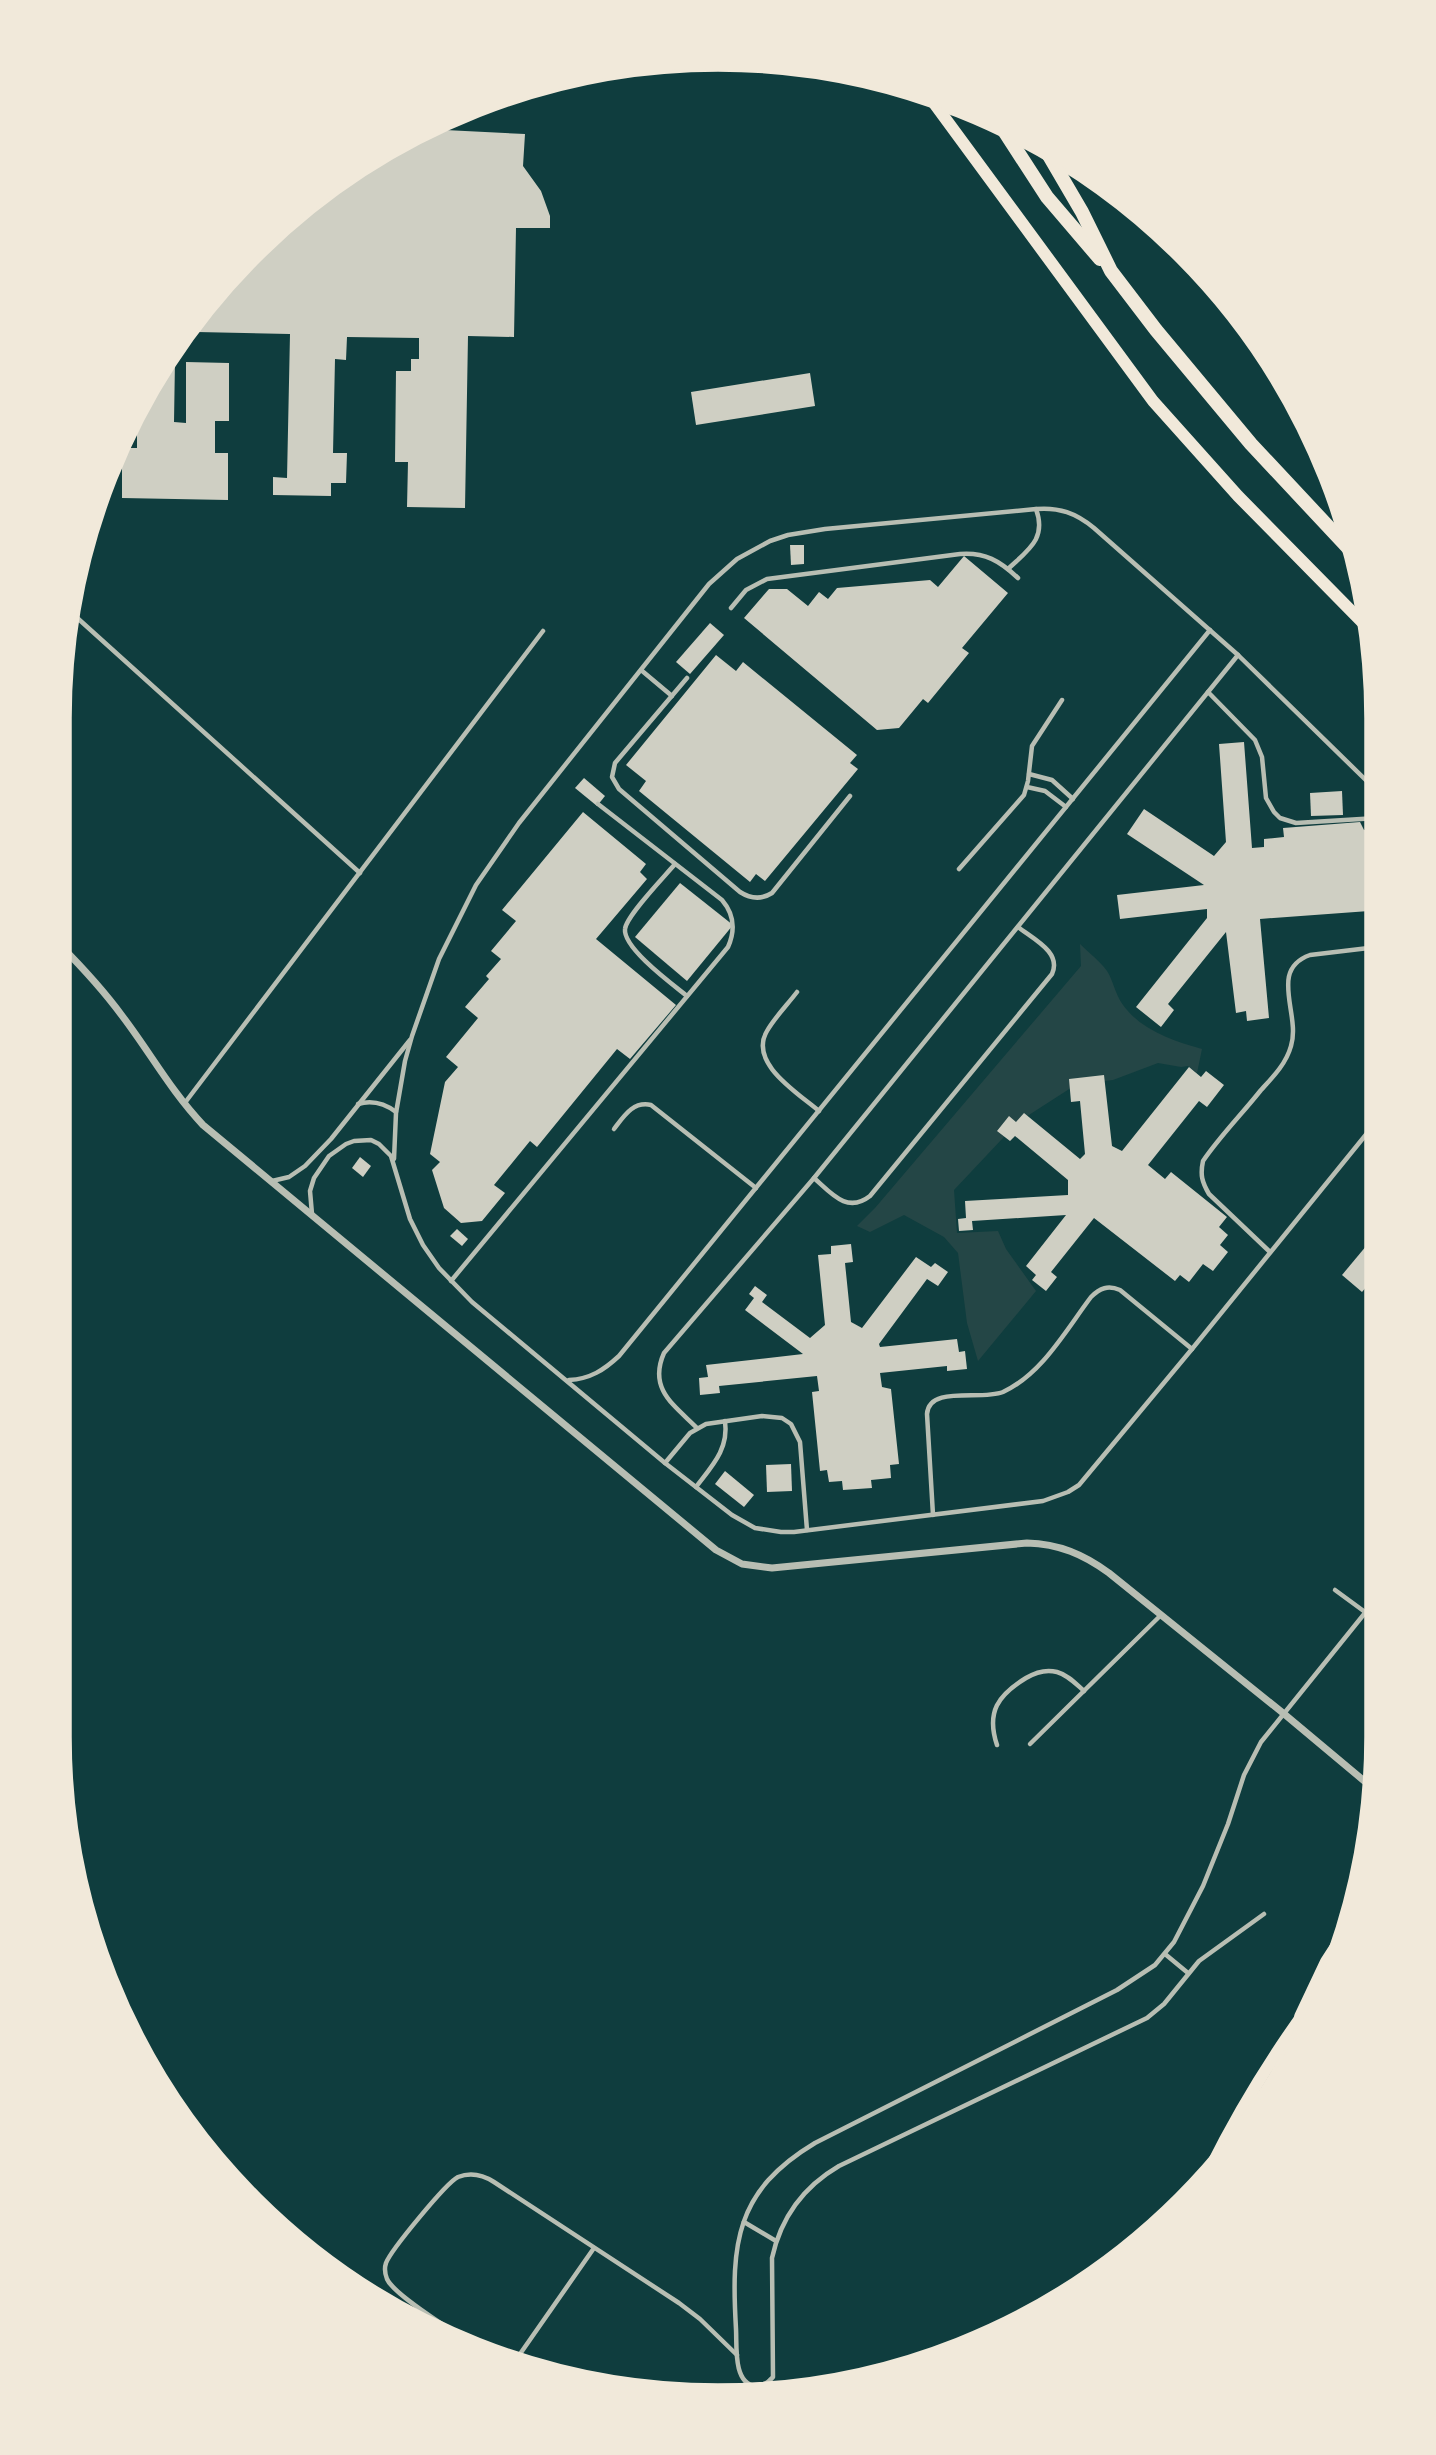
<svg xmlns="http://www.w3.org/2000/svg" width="1436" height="2455" font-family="'Nunito Sans',sans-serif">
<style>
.green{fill:#244646}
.building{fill:#cfcfc3}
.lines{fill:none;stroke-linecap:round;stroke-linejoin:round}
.service{stroke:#b8beb3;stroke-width:4.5}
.minor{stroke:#b8beb3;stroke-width:7}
.secondary{stroke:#f1e9da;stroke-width:12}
.primary{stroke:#f1e9da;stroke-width:14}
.rim{fill:none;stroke:#f1e9da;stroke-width:3.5}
</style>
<rect width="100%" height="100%" fill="#0f3d3e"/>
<path class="green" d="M 1080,944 C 1088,952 1100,961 1107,971 C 1113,980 1115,994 1123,1005 C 1141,1030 1173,1041 1202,1049 L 1197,1073 L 1188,1066 L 1181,1067 L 1158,1063 L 1113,1080 L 1077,1084 L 1018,1122 L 954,1190 L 957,1233 L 998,1231 L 1006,1249 L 1036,1291 L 978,1361 L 967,1323 L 958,1253 L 944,1237 L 904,1215 L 870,1232 L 857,1226 L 875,1208 L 1081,966 Z"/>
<g class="building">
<path d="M 425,129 L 525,134 L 523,166 L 541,191 L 550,216 L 550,228 L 516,228 L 514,337 L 468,336 L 465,508 L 407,507 L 408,462 L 395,462 L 396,371 L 411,371 L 411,359 L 419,359 L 419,338 L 347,337 L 346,360 L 335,359 L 333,453 L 347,453 L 346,483 L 331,483 L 331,496 L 273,495 L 273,477 L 287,478 L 290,334 L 197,332 L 197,324 L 192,324 L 251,251 L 351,169 Z"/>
<path d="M 165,360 L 175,360 L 174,422 L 186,423 L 186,362 L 229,363 L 229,421 L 215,421 L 215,453 L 228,453 L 228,500 L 122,498 L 122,448 L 137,448 L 137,421 L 134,421 Z"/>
<path d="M 810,373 L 815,406 L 696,425 L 691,392 Z"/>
<path d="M 790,545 L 804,545 L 804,564 L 791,565 Z"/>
<path d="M 964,556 L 1008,593 L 962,648 L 969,653 L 928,703 L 923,699 L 899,728 L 877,730 L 744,618 L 769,589 L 787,589 L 808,606 L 819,592 L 828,599 L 837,588 L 930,580 L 938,587 Z"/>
<path d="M 710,623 L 724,635 L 690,674 L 676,662 Z"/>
<path d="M 716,655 L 736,671 L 743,662 L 857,755 L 850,763 L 858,769 L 765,881 L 756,874 L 750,882 L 639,791 L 646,781 L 626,765 Z"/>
<path d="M 1244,742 L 1252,848 L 1264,847 L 1264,839 L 1284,837 L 1283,828 L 1360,822 L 1364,830 L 1375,830 L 1377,889 L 1367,890 L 1369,911 L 1260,919 L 1269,1018 L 1247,1021 L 1246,1011 L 1236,1013 L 1226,932 L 1168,1004 L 1174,1010 L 1161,1027 L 1136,1007 L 1207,918 L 1207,909 L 1120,919 L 1117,895 L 1204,885 L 1127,834 L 1144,809 L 1214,856 L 1226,842 L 1219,744 Z"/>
<path d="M 584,778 L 605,796 L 597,806 L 575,788 Z"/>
<path d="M 1342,791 L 1343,815 L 1311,816 L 1310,793 Z"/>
<path d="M 583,812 L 646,864 L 640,872 L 647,879 L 596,939 L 676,1005 L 630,1059 L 617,1049 L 537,1147 L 530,1141 L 494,1185 L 505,1193 L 482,1221 L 461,1223 L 444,1208 L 432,1170 L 440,1162 L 430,1154 L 445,1082 L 458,1067 L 446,1057 L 478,1018 L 465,1007 L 489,979 L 486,976 L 501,959 L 491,951 L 516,921 L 502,910 Z"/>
<path d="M 680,883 L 733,925 L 687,981 L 635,937 Z"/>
<path d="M 1189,1067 L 1201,1077 L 1206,1071 L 1224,1085 L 1207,1107 L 1199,1101 L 1148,1165 L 1165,1179 L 1171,1172 L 1227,1217 L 1219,1227 L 1228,1235 L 1220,1245 L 1228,1252 L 1213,1271 L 1203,1264 L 1189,1282 L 1180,1275 L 1175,1281 L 1094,1218 L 1051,1272 L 1057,1277 L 1046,1291 L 1032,1280 L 1036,1275 L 1026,1266 L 1066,1215 L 972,1221 L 973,1230 L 959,1231 L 958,1219 L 966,1218 L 965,1201 L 1068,1195 L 1068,1180 L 1015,1136 L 1010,1141 L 997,1131 L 1009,1116 L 1016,1122 L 1024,1113 L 1080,1159 L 1085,1154 L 1080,1101 L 1071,1102 L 1069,1079 L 1104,1075 L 1112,1146 L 1122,1151 Z"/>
<path d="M 360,1157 L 371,1166 L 363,1177 L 352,1168 Z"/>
<path d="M 457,1229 L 468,1239 L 462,1246 L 450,1236 Z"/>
<path d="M 1377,1233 L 1377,1274 L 1362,1292 L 1342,1275 Z"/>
<path d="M 851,1244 L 853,1262 L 845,1263 L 851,1322 L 862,1328 L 916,1257 L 931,1267 L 935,1263 L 948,1272 L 938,1286 L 927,1279 L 879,1344 L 880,1347 L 957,1339 L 959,1352 L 965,1351 L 967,1369 L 947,1371 L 947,1366 L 880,1373 L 882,1387 L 891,1389 L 899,1464 L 890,1465 L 891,1478 L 871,1480 L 872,1488 L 843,1490 L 842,1481 L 829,1482 L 827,1470 L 820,1471 L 812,1392 L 819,1391 L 817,1376 L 719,1386 L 720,1393 L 700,1395 L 699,1378 L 708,1377 L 706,1365 L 803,1354 L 745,1310 L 754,1298 L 749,1294 L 755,1286 L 767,1295 L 762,1302 L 810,1338 L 825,1325 L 818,1255 L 831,1254 L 831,1246 Z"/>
<path d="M 791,1464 L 792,1491 L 767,1492 L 766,1465 Z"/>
<path d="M 725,1471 L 754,1495 L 744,1507 L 715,1484 Z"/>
</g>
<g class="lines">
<g class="service">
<path d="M 1008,569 C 1028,550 1047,539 1036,509"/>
<path d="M 731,608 L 746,590 L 767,579 L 960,554 C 985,552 1000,561 1018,578"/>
<path d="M 74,615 L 360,873"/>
<path d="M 641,670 L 672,696"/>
<path d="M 687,678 L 615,763 L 612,777 L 619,789 L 740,892 C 751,899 761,900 772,893 L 850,796"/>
<path d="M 1208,692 L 1255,740 L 1262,757 L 1266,798 L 1274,812 L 1280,818 L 1296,823 L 1377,818"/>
<path d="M 1029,774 L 1052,780 L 1073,799"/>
<path d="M 1027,787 L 1045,791 L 1066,807"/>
<path d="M 675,864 C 665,876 626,916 625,929 C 623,948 672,984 687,996"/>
<path d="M 959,869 L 1024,795 L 1028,781 L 1032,746 L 1062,700"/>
<path d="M 797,992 C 788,1004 775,1017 767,1031 C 748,1063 798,1093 819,1111"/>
<path d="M 184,1104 L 543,631"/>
<path d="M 358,1104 C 372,1100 384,1103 396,1112"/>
<path d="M 614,1129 C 624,1116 633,1101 651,1105 L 756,1188"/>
<path d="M 394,1159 L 396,1113 L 405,1061 L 412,1036 L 439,959 L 476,885 L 519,823 L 709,584 L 737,559 L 770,541 L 788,535 L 825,529 L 1036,509 C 1059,507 1076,513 1094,528 L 1238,655 L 1377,791"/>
<path d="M 814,1178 C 831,1193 847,1214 870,1196 L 1052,974 C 1062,952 1033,939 1018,927"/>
<path d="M 272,1181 L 289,1177 L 305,1166 L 331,1139 L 410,1040"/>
<path d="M 312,1214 L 310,1191 L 314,1178 L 329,1156 L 346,1144 L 354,1141 L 371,1140 L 379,1144 L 391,1156 L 410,1219 L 423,1245 L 439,1268 L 472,1302 L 665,1463 L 732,1515 L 755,1528 L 781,1532 L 794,1532 L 1043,1501 L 1068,1492 L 1079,1485 L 1192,1349 L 1377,1121"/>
<path d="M 1270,1252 L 1209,1194 C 1202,1182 1200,1175 1203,1161 C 1220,1136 1242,1114 1261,1090 C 1273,1077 1286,1064 1291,1046 C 1301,1014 1268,970 1310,955 L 1377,947"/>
<path d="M 451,1281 L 728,947 C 736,929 734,914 722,900 L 598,804"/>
<path d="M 569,1380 C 590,1379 604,1370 619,1356 L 1210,630"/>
<path d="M 697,1428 C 674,1405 648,1389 664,1353 L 814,1178 L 1238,655"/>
<path d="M 665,1463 L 690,1433 L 706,1424 L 762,1416 L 782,1418 L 791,1424 L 800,1442 L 807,1530"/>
<path d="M 696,1487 C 712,1466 729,1449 725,1421"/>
<path d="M 933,1515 L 927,1414 C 929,1385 981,1401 1003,1392 C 1042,1374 1066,1330 1091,1297 C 1100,1288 1108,1285 1120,1290 L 1192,1349"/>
<path d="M 1335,1590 L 1365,1612"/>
<path d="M 1030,1744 L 1161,1615"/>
<path d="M 997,1745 C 986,1712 998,1695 1026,1678 C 1036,1672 1046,1669 1057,1672 C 1068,1675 1076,1684 1084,1691"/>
<path d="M 1264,1914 L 1199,1961 L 1164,2004 L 1147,2018 L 839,2166 C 803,2187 781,2217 772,2258 L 773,2377 C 768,2383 763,2387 755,2386 C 733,2383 737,2346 736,2329 C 731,2244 735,2191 815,2143 L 1117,1990 L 1155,1965 L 1174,1942 L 1203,1886 L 1228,1824 L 1244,1775 L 1261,1742 L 1377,1598"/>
<path d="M 1165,1954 L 1188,1973"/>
<path d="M 744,2222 L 776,2241"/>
<path d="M 454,2332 C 439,2322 393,2293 387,2279 C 385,2274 384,2269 386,2263 C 391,2250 446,2183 458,2177 C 471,2172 483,2175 494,2182 L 679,2303 L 700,2319 L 737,2355"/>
<path d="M 512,2359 L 520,2354 L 594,2248"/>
</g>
<path class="minor" d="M 59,944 C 82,967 104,991 123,1017 C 151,1054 171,1091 203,1125 L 716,1550 L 742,1564 L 772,1568 L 1027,1543 C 1059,1544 1083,1554 1109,1573 L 1283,1713 L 1375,1790"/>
<g class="secondary">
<path d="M 928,95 L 1153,401 L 1238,496 L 1368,628"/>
<path d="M 1235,2141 L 1270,2097"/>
<path d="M 1210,2169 C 1242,2104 1282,2041 1326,1983"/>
</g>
<g class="primary">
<path d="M 999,123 L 1047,197 L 1100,259"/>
<path d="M 1044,147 L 1082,212 L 1111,271 L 1156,330 L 1251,444 L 1352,552"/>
<path d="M 1301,2017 L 1327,1962 L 1347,1931"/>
</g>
</g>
<path d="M0 0H1436V2455H0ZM718 70H718A648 648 0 0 1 1366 718V1737A648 648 0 0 1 718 2385H718A648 648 0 0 1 70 1737V718A648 648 0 0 1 718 70Z" fill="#f1e9da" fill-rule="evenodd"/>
<path class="rim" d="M718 70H718A648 648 0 0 1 1366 718V1737A648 648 0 0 1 718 2385H718A648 648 0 0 1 70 1737V718A648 648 0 0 1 718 70Z"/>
</svg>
